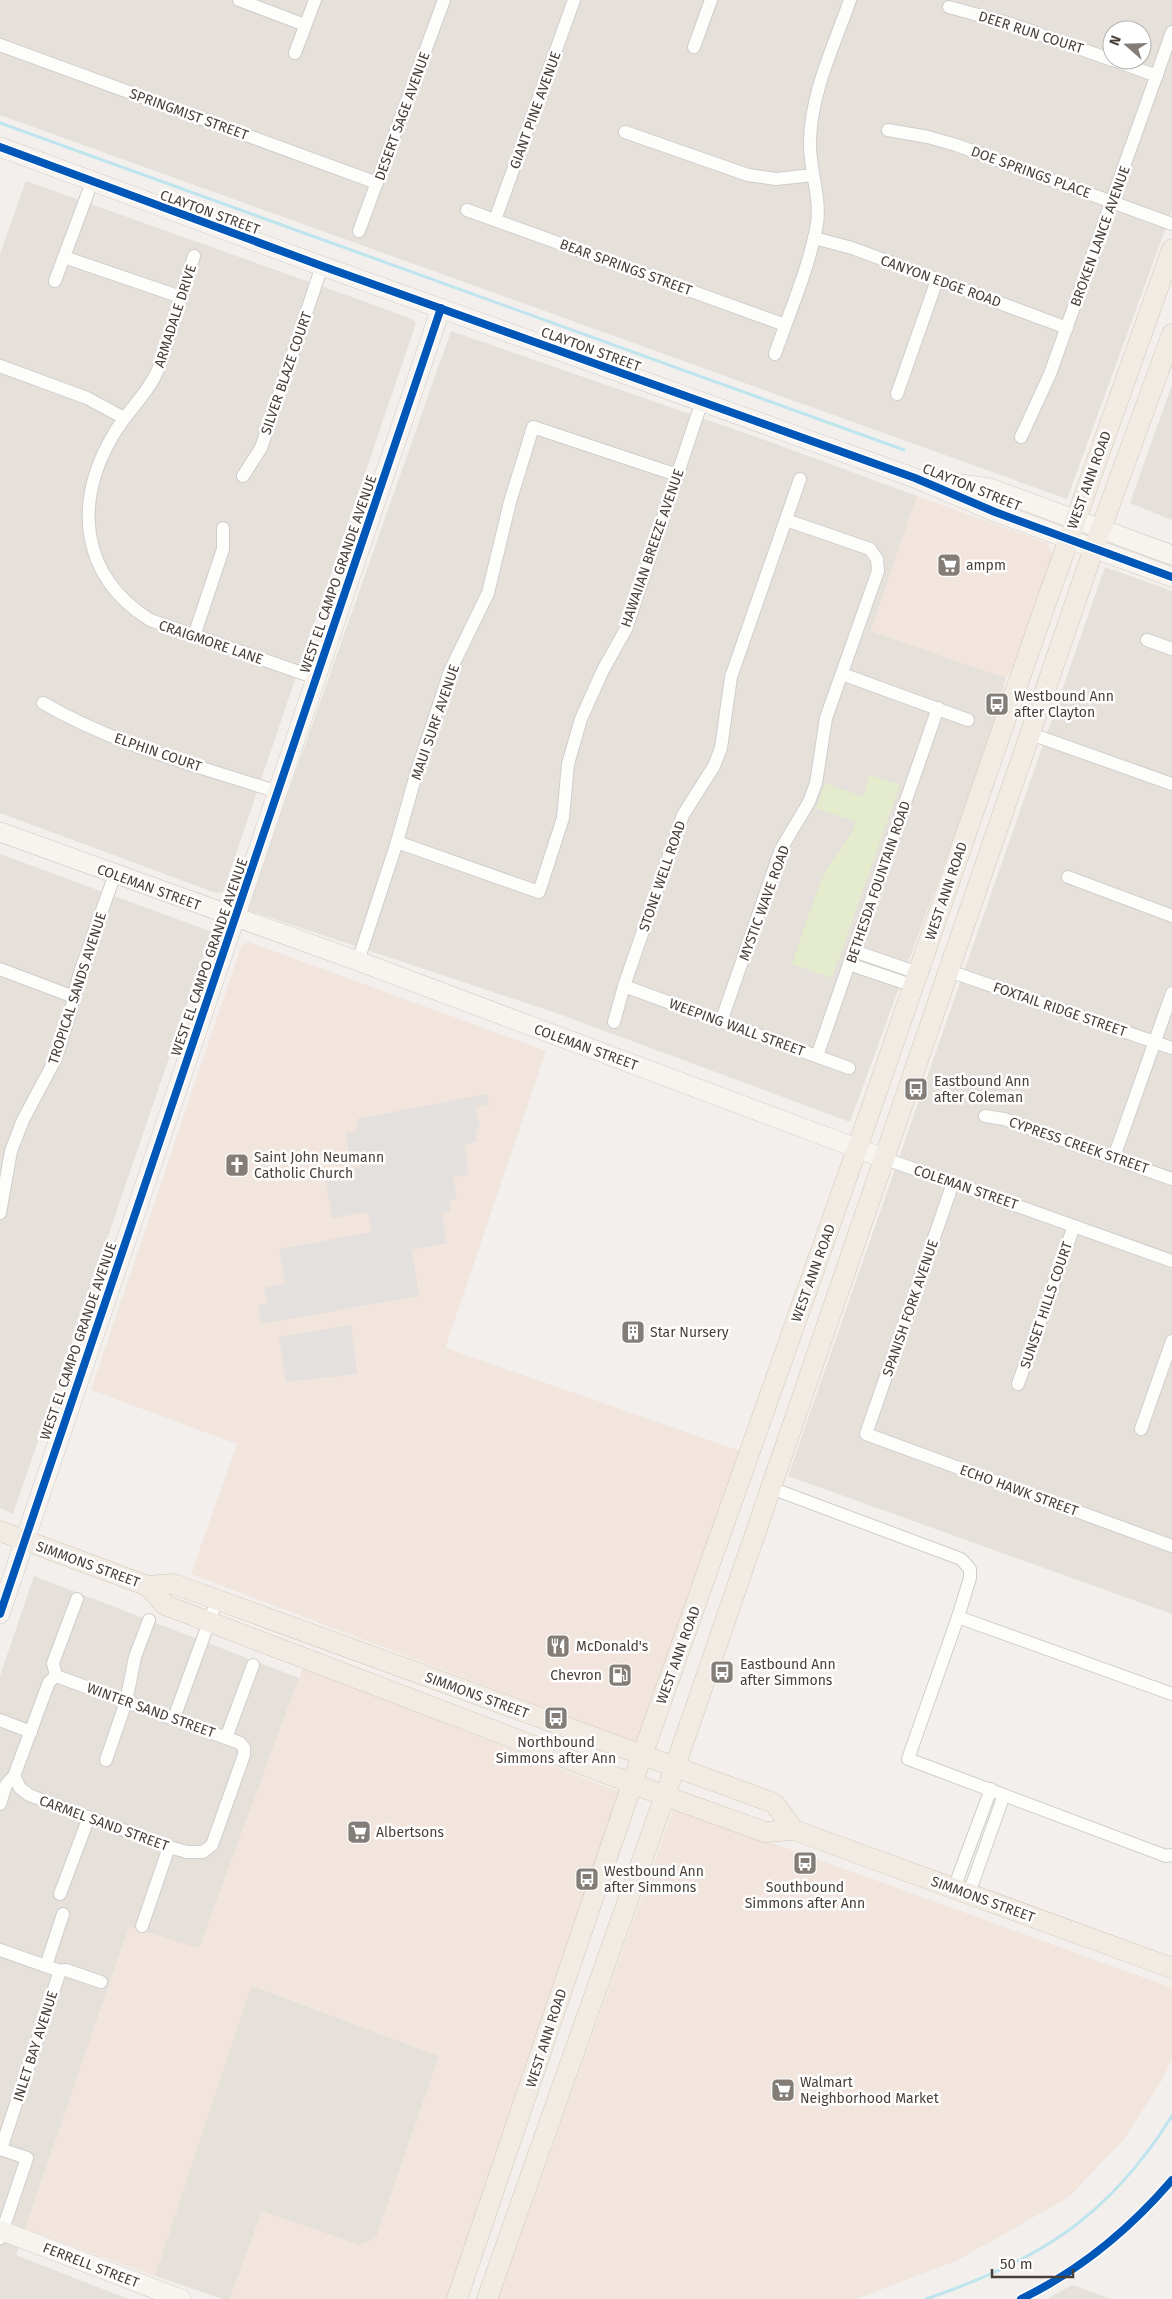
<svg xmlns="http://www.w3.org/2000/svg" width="1172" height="2299" font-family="'Fira Sans',sans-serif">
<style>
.residential{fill:#e5e0da;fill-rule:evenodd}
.commercial{fill:#f1e5dd}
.green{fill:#e5ebcd}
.parking{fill:#e4e0dd}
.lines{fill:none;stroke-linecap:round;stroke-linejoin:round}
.stream{stroke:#bee4ee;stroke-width:3}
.street-casing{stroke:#d0cdca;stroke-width:14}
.secondary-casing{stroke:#d2ccc5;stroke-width:20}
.primary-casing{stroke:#d4c7ba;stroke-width:21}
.street{stroke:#fdfdfc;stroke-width:12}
.secondary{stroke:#f7f3ef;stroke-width:19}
.primary{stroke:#f1ebe4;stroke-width:20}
.cycleway-casing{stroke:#fff;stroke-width:11}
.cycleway{stroke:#0057b8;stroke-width:8}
.labels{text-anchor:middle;stroke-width:5;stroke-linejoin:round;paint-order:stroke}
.street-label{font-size:14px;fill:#483f38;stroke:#fff}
.poi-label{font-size:14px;fill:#483f38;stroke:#fff;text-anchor:start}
</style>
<rect width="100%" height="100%" fill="#f2efec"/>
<g class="residential">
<path d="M 0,0 L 1172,0 L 1172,211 L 1067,499 L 0,115 ZM 1112,30 L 1142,30 L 1142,60 L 1112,60 Z"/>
<path d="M 26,181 L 363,301 L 411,319 L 416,323 L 223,892 L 216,893 L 0,813 L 0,254 Z"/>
<path d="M 451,331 L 759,438 L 917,496 L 871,631 L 1006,678 L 995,725 L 850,1122 L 559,1014 L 247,910 Z"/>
<path d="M 1172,385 L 1172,520 L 1130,503 Z"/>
<path d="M 1105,567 L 1172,591 L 1172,1614 L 788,1476 Z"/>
<path d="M 0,854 L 212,932 L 13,1514 L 0,1508 Z"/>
<path d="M 34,1576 L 299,1678 L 199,1949 L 129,1927 L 16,2255 L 128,2299 L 0,2299 L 0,1676 Z"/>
<path d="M 251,1985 L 439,2056 L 376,2238 L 359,2245 L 262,2211 L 230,2299 L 223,2299 L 155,2276 Z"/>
<path d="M 1072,2285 L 1112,2299 L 1047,2299 Z"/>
</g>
<g class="commercial">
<path d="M 917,496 L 1047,543 L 1054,557 L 1021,653 L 1006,678 L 871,631 Z"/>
<path d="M 249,942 L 546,1051 L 435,1378 L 446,1348 L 743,1452 L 639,1744 L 191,1574 L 237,1444 L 91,1390 L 241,947 L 243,944 Z"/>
<path d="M 303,1667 L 624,1794 L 449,2299 L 230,2299 L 262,2211 L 359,2245 L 376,2238 L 439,2056 L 252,1985 L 155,2276 L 25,2229 L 129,1927 L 199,1948 Z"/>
<path d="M 674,1807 L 1172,1988 L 1172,2057 L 1164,2077 L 1124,2139 L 1069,2197 L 958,2260 L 856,2299 L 498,2299 Z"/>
</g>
<path class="green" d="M 870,775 L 900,785 L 832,978 L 792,964 C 802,936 811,905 823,877 C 832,857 849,843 856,822 L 816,808 L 825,783 L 863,797 Z"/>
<g class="parking">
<path d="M 487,1094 L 489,1104 L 476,1108 L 480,1127 L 476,1129 L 477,1141 L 465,1145 L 468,1174 L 453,1178 L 457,1199 L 449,1201 L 451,1211 L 442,1214 L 447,1243 L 412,1250 L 419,1296 L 261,1324 L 258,1306 L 267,1303 L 264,1288 L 285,1283 L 279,1249 L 372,1232 L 368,1212 L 332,1218 L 325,1175 L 361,1168 L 360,1162 L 350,1164 L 346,1133 L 354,1132 L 358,1127 L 357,1119 Z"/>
<path d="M 351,1325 L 357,1374 L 286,1382 L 279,1337 Z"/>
</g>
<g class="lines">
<g class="stream">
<path d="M 0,123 L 904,450"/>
<path d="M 926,2299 C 1038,2261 1108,2218 1172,2116"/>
</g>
<g class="street-casing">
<g id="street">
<path d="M 239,0 L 305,25"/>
<path d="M 949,7 L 1011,24 L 1112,60"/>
<path d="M 0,45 L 377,183"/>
<path d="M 694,47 L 711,0"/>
<path d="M 295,53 L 315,0"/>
<path d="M 1113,60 L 1157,76"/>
<path d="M 888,130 L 928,137 L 956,145 L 1172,224"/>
<path d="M 625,132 L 748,175 L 776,179 L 813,175"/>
<path d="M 467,210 L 785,325"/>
<path d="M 495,220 L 574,0"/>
<path d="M 359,231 L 444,0"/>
<path d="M 814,238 L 852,248 L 1067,328"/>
<path d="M 194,256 C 186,282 178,307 170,333 C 165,347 162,363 155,376 C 145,396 127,412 115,432 C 73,501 79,575 150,620 L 316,678"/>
<path d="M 64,257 L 181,297"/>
<path d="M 55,281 L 92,182"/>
<path d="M 775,354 C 790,311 809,268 817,224 C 821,196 809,169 810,141 C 811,92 834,46 850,0"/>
<path d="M 0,366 L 87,398 L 124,418"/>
<path d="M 897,394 L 937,280"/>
<path d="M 1021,437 L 1050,374 L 1172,32"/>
<path d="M 243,476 L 261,448 L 322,266"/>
<path d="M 194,636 L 223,549 L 223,528"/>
<path d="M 1147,640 L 1172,649"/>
<path d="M 842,674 L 968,720"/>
<path d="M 43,703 C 115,745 198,766 278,792"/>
<path d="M 1031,734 L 1172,784"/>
<path d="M 397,842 L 539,892 L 563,818 L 568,764 L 581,719 L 603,670 L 626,629 L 702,401"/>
<path d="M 1068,877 L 1172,916"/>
<path d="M 854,951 L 918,973"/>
<path d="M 358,961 L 397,842 L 417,771 L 450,671 L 488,593 L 510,502 L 533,427 L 677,475"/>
<path d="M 849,964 L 914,986"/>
<path d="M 0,969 L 74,997"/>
<path d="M 949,971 L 1172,1048"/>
<path d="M 624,986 L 849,1068"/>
<path d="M 614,1022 L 624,986 L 683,815 L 714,766 L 721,748 L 731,677 L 800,479"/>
<path d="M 721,1022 L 781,849 L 809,802 L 816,783 L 826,718 L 878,571 L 877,559 L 870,549 L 786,520"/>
<path d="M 817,1056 L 938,708"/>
<path d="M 985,1116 L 1004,1119 L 1172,1179"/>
<path d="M 1114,1157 L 1172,993"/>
<path d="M 883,1158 L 1172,1261"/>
<path d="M 953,1183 L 866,1434 L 1172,1546"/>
<path d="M 0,1213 L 11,1151 L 23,1120 L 56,1058 L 71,1010 L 79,975 L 115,874"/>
<path d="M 1018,1384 L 1074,1226"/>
<path d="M 1141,1429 L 1172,1341"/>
<path d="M 771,1488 L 961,1559 L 970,1569 L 970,1578 L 958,1617 L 908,1759 L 1166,1856 L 1172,1855"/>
<path d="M 958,1617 L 1172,1694"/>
<path d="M 56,1676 L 53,1663 L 77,1599"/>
<path d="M 174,1718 L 217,1600"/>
<path d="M 0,1720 L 31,1732"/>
<path d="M 226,1738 L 253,1665"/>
<path d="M 106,1760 L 126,1702 L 135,1657 L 149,1620"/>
<path d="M 14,1776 L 20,1788 L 29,1795 L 169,1847 L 187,1852 L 203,1852 L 212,1845 L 244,1755 L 244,1748 L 240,1743 L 56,1676"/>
<path d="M 0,1804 L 6,1785 L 14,1776 L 49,1682 L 56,1676"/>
<path d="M 954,1888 L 991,1789"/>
<path d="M 969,1893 L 1004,1795"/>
<path d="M 60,1894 L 89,1817"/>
<path d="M 142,1926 L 169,1847"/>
<path d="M 0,1950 L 60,1971 L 66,1970 L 101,1982"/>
<path d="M 46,1966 L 63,1914"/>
<path d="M 0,2149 L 27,2158 L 0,2238"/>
<path d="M 1,2149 L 60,1971"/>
</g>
</g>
<g class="secondary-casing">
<g id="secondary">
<path d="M 0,147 L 322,266 L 915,478 L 995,512 L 1172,577"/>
<path d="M 939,481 L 990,488 L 1172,555"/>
<path d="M 0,832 L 358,961 L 883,1158"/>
<path d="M 0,1614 L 441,308"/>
<path d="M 0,2230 L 181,2299"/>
</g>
</g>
<g class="primary-casing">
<g id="primary">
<path d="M 0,1531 L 148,1586 L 174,1584 L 774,1803 L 794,1830"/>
<path d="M 148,1586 L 165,1605 L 665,1796 L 765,1832 L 794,1830 L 1172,1968"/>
<path d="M 457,2299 L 632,1784 L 857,1149 L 1040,620 L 1172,249"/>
<path d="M 487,2299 L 675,1767 L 1094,548 L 1172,334"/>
</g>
</g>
<use href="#street" class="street"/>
<use href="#secondary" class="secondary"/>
<use href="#primary" class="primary"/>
<g class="cycleway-casing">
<g id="cycleway">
<path d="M 0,147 L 322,266 L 915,478 L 995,512 L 1172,577"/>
<path d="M 0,1614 L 441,308"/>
<path d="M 1021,2299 C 1081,2270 1129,2230 1172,2180"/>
</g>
</g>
<use href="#cycleway" class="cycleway"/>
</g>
<defs>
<g id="supermarket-square" transform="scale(1.25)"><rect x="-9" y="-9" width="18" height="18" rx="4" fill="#847d77" stroke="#fff"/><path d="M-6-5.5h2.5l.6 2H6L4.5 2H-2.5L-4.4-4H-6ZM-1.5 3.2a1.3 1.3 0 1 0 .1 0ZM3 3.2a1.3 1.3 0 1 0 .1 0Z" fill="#fff"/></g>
<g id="bus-square" transform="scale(1.25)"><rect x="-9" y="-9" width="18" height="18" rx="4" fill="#847d77" stroke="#fff"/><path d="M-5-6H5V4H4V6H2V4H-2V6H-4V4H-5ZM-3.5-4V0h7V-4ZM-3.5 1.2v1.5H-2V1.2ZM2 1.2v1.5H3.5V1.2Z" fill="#fff"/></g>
<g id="church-square" transform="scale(1.25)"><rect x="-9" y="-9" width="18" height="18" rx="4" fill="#847d77" stroke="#fff"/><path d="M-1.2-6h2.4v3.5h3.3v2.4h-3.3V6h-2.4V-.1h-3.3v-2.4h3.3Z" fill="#fff"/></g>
<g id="building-square" transform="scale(1.25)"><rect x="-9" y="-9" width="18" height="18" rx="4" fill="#847d77" stroke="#fff"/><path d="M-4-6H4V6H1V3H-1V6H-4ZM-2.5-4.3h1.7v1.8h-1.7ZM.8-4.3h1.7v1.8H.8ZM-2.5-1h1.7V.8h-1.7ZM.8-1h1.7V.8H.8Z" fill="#fff"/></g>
<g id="restaurant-square" transform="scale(1.25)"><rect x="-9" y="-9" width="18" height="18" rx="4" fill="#847d77" stroke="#fff"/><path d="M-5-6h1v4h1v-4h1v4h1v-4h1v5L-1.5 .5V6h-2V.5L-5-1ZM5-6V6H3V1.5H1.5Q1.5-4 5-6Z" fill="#fff"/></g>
<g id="fuel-square" transform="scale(1.25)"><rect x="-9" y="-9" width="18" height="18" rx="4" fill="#847d77" stroke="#fff"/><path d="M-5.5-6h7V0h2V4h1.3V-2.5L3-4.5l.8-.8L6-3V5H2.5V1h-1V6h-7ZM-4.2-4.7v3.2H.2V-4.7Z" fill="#fff"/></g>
</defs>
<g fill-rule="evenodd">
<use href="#supermarket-square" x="949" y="565"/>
<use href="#bus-square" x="997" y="704"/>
<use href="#bus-square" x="916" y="1089"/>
<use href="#church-square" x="237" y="1165"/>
<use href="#building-square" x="633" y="1332"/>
<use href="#restaurant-square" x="558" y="1646"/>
<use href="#bus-square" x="722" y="1672"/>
<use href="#fuel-square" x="620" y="1675"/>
<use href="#bus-square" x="556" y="1718"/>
<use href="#supermarket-square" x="359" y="1832"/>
<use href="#bus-square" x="805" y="1863"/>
<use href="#bus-square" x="587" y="1879"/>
<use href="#supermarket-square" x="783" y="2090"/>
</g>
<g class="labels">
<g class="street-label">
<text transform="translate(1031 32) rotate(18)" y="5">DEER RUN COURT</text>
<text transform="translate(535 110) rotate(-70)" y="5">GIANT PINE AVENUE</text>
<text transform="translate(189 114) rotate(20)" y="5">SPRINGMIST STREET</text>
<text transform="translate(402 116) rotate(-70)" y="5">DESERT SAGE AVENUE</text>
<text transform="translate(1031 172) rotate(20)" y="5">DOE SPRINGS PLACE</text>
<text transform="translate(210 212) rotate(20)" y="5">CLAYTON STREET</text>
<text transform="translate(1100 236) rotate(-70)" y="5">BROKEN LANCE AVENUE</text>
<text transform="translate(626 267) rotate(20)" y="5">BEAR SPRINGS STREET</text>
<text transform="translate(941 281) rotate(20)" y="5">CANYON EDGE ROAD</text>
<text transform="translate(175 316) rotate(-72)" y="5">ARMADALE DRIVE</text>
<text transform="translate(591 349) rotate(20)" y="5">CLAYTON STREET</text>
<text transform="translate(286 373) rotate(-71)" y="5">SILVER BLAZE COURT</text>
<text transform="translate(1089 480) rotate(-70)" y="5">WEST ANN ROAD</text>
<text transform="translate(972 487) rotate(22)" y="5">CLAYTON STREET</text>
<text transform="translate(652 548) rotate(-71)" y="5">HAWAIIAN BREEZE AVENUE</text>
<text transform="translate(338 574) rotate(-71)" y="5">WEST EL CAMPO GRANDE AVENUE</text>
<text transform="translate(211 642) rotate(19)" y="5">CRAIGMORE LANE</text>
<text transform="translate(435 722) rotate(-71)" y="5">MAUI SURF AVENUE</text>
<text transform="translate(158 752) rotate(19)" y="5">ELPHIN COURT</text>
<text transform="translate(662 876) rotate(-71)" y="5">STONE WELL ROAD</text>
<text transform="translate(878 882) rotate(-71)" y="5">BETHESDA FOUNTAIN ROAD</text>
<text transform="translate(149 887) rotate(20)" y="5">COLEMAN STREET</text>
<text transform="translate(946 891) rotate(-71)" y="5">WEST ANN ROAD</text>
<text transform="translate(764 903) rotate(-70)" y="5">MYSTIC WAVE ROAD</text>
<text transform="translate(209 957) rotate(-71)" y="5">WEST EL CAMPO GRANDE AVENUE</text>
<text transform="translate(77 988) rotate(-72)" y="5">TROPICAL SANDS AVENUE</text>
<text transform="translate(1060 1009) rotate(19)" y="5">FOXTAIL RIDGE STREET</text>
<text transform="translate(737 1027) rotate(20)" y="5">WEEPING WALL STREET</text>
<text transform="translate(586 1047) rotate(20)" y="5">COLEMAN STREET</text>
<text transform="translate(1079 1145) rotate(19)" y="5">CYPRESS CREEK STREET</text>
<text transform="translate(966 1187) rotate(19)" y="5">COLEMAN STREET</text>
<text transform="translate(813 1273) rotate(-70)" y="5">WEST ANN ROAD</text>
<text transform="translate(1046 1305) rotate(-71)" y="5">SUNSET HILLS COURT</text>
<text transform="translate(910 1308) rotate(-71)" y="5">SPANISH FORK AVENUE</text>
<text transform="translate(78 1341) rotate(-71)" y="5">WEST EL CAMPO GRANDE AVENUE</text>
<text transform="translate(1019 1490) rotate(20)" y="5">ECHO HAWK STREET</text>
<text transform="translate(88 1564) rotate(20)" y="5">SIMMONS STREET</text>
<text transform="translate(678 1655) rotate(-70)" y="5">WEST ANN ROAD</text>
<text transform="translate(477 1695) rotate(20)" y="5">SIMMONS STREET</text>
<text transform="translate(151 1710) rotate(20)" y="5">WINTER SAND STREET</text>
<text transform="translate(104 1823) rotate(20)" y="5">CARMEL SAND STREET</text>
<text transform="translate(983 1899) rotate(20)" y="5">SIMMONS STREET</text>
<text transform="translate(546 2038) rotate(-72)" y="5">WEST ANN ROAD</text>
<text transform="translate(35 2046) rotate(-72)" y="5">INLET BAY AVENUE</text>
<text transform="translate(91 2265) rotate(21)" y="5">FERRELL STREET</text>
</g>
<g class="poi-label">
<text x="966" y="570">ampm</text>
<text x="1014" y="701">Westbound Ann<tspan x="1014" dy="16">after Clayton</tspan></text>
<text x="934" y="1086">Eastbound Ann<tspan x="934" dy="16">after Coleman</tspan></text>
<text x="254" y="1162">Saint John Neumann<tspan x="254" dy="16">Catholic Church</tspan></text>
<text x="650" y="1337">Star Nursery</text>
<text x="576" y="1651">McDonald's</text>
<text x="740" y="1669">Eastbound Ann<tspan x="740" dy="16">after Simmons</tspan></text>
<text x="602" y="1680" text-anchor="end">Chevron</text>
<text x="556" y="1747" text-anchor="middle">Northbound<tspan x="556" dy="16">Simmons after Ann</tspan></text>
<text x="376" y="1837">Albertsons</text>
<text x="604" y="1876">Westbound Ann<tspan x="604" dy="16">after Simmons</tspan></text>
<text x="805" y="1892" text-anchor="middle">Southbound<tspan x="805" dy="16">Simmons after Ann</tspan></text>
<text x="800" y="2087">Walmart<tspan x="800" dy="16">Neighborhood Market</tspan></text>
</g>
</g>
<g transform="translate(1127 45) rotate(290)"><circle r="24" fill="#ffffff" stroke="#b6b2af"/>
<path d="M0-4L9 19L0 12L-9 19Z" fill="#847d77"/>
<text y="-8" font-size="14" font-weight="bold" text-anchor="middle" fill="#483f38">N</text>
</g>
<path d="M992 2269v8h81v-8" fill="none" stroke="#483f38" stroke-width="2.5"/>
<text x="1000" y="2269" font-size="15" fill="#483f38" stroke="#ffffff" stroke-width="4" paint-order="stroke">50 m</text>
</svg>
